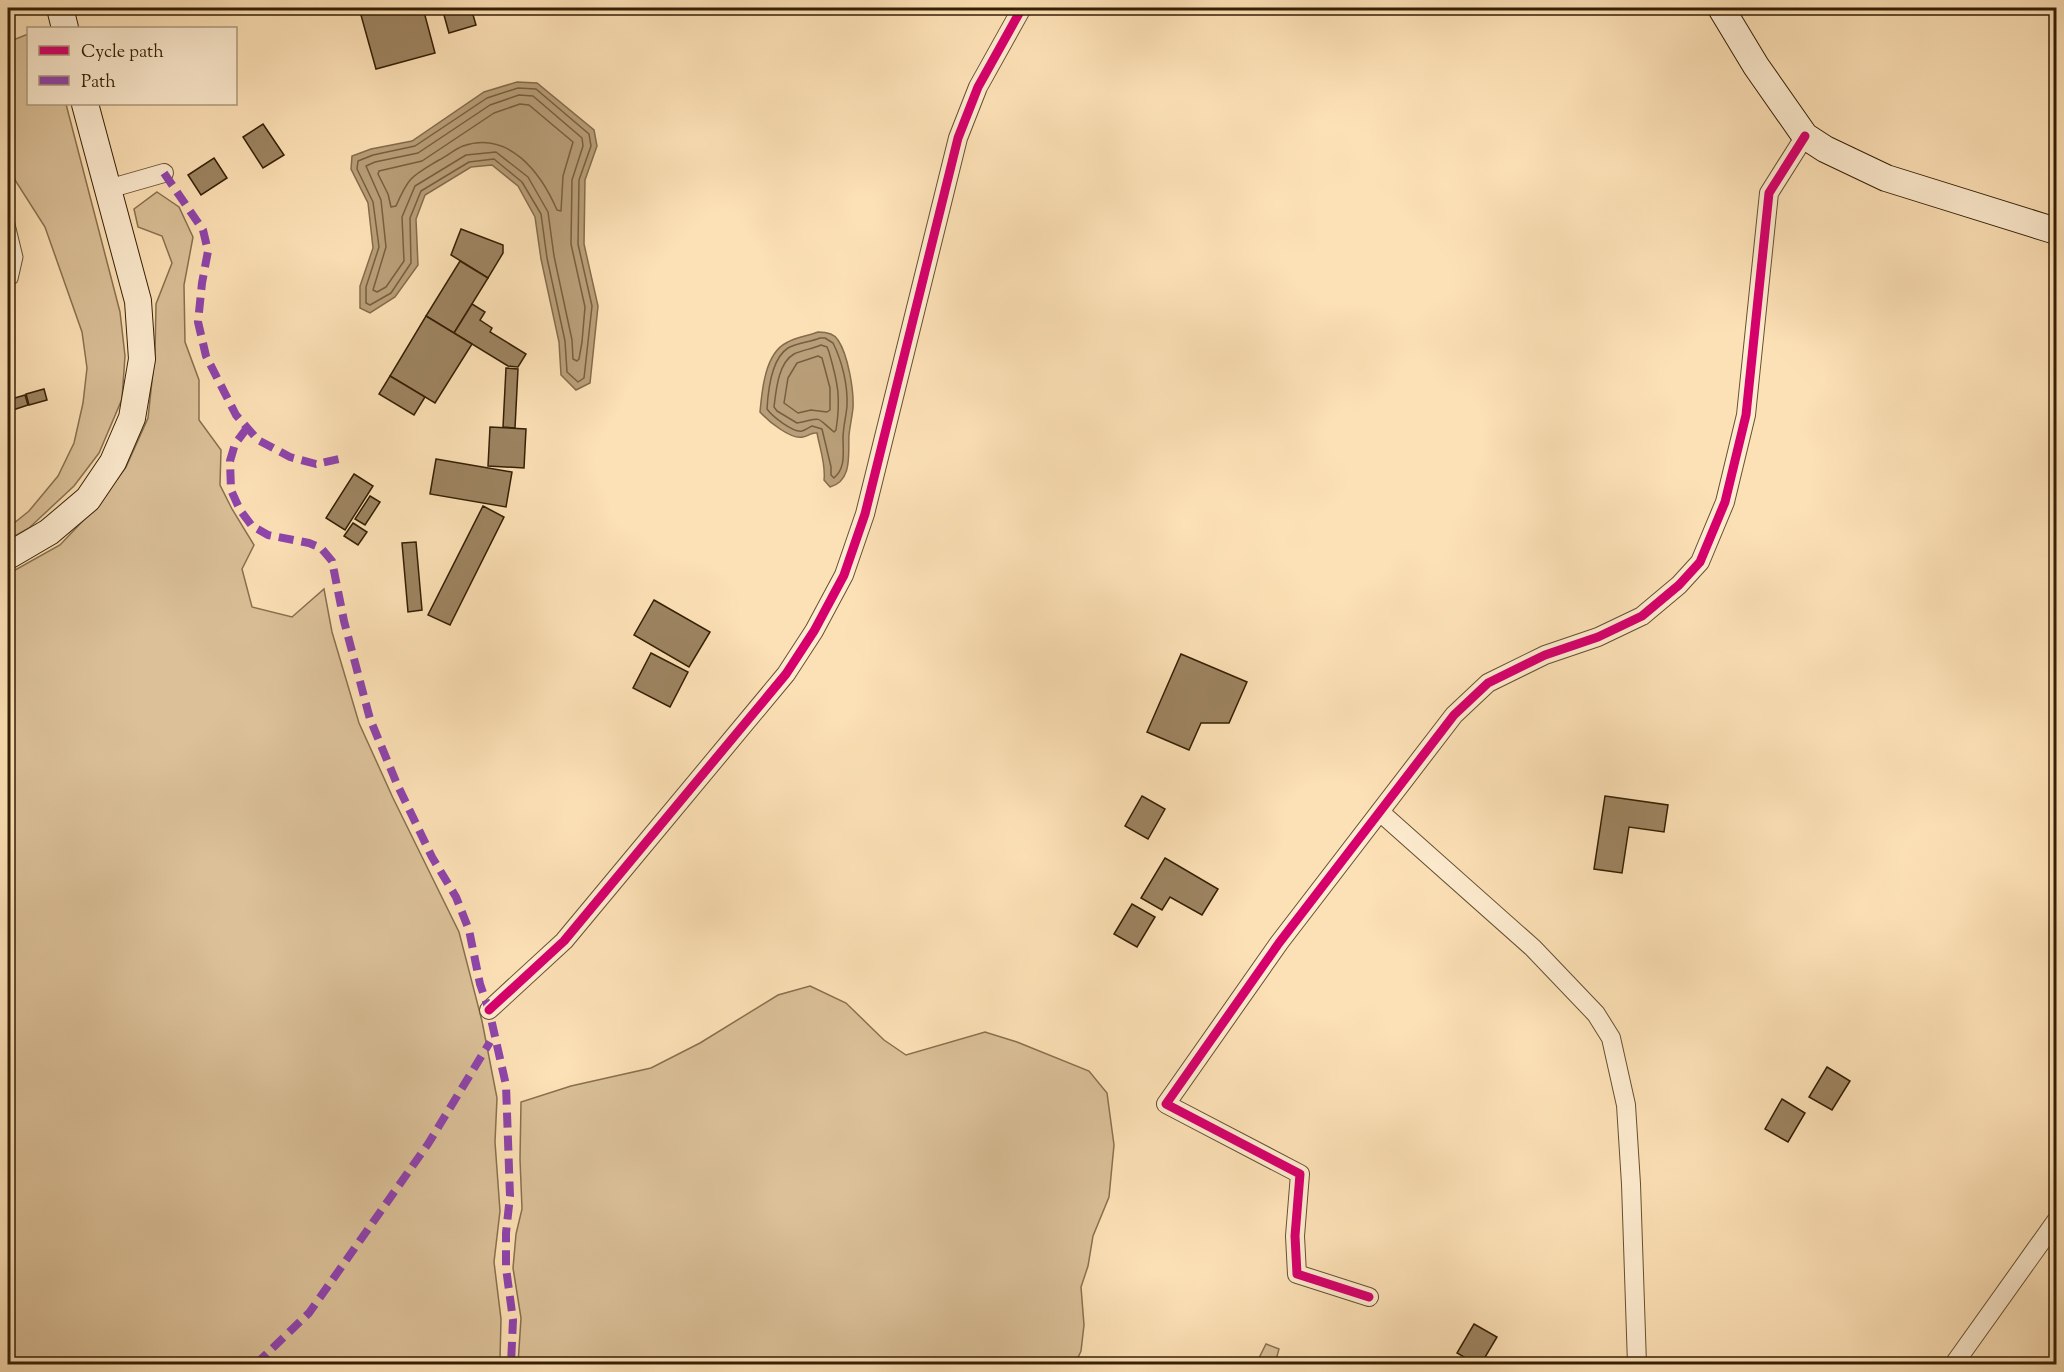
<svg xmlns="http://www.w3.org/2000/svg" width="2064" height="1372" font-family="'Sorts Mill Goudy',serif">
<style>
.green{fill:#dbc098;stroke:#88704e;stroke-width:1.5}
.water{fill:#b99f79;stroke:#846c4a;stroke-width:1.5}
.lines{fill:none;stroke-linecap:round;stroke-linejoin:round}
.shore{stroke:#765f3e;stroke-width:1.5}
.building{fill:#9d8461;stroke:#341f04;stroke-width:1.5}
.lane-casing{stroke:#665030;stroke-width:11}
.street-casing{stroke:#665030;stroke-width:20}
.secondary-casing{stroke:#341f04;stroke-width:28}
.lane{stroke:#feecd0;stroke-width:9}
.street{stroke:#feecd0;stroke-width:18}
.secondary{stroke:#feecd0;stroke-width:26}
.quiet{stroke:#8e44ad;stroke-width:8;stroke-dasharray:15 8;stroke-linecap:butt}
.cycleway-casing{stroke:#feecd0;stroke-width:13}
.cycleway{stroke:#d6006c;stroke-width:9}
</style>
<rect width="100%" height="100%" fill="#fde1b6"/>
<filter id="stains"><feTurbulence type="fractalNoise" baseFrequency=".00333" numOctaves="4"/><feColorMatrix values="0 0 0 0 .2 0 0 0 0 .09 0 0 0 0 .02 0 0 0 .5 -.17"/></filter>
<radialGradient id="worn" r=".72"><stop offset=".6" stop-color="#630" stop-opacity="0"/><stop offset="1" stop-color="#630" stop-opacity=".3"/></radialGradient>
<g class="green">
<path d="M 28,34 L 28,104 L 66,104 L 120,312 L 125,356 L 122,399 L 99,453 L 74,486 L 29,528 L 8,540 L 8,528 L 29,511 L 58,476 L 74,443 L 83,403 L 87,368 L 82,332 L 45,227 L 15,180 L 8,152 L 8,42 Z"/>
<path d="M 157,192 L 179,207 L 193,237 L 184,285 L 185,342 L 199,380 L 199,420 L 221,450 L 220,485 L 232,509 L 254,545 L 242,569 L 252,607 L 292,617 L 324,589 L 332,632 L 359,723 L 393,798 L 459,932 L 482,1021 L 497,1098 L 495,1142 L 500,1211 L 494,1262 L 501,1319 L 500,1359 L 497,1364 L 8,1364 L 8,574 L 60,545 L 96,507 L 126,467 L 148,418 L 155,353 L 156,304 L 172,263 L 162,236 L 138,227 L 134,209 Z"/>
<path d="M 810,986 L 846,1003 L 884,1040 L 906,1055 L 985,1032 L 1017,1042 L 1089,1071 L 1107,1093 L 1114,1145 L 1109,1197 L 1093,1236 L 1088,1266 L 1081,1287 L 1084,1325 L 1081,1351 L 1075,1364 L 518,1364 L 521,1318 L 513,1268 L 516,1234 L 522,1209 L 520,1159 L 521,1102 L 571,1086 L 651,1068 L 700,1043 L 778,995 Z"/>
<path d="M 1266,1344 L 1279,1349 L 1275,1364 L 1256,1364 Z"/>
</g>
<g class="water">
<path d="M 517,82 L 537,83 L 594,130 L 597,146 L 585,180 L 584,244 L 598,306 L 590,383 L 576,390 L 561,375 L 559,342 L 541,259 L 535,217 L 518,186 L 492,165 L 471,167 L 425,195 L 416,219 L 418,265 L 395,297 L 370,313 L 360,308 L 360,286 L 373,248 L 368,203 L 351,169 L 352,156 L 371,149 L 412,141 L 484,92 Z"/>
<path d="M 818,332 C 825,332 834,333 838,340 C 848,355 854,390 853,408 C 852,417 850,426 849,435 C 848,453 853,481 830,487 L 824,480 C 826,465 820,449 817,433 C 810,432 810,436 803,437 C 791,440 768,421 760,412 C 762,390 765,354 786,343 C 796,337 808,336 818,332 Z"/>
</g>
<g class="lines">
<g class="shore">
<path d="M 518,88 L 536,89 L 589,134 L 591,146 L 579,180 L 578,244 L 592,306 L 584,378 L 578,382 L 567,372 L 565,341 L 547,258 L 541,214 L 522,182 L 494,159 L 469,162 L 421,191 L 410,218 L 411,263 L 391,293 L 370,305 L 366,303 L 366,287 L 379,247 L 373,202 L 357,169 L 358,161 L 373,155 L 415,146 L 487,98 Z"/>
<path d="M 519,95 L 533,96 L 582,138 L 583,146 L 572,180 L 571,244 L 585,307 L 582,342 L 579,359 L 577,361 L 573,359 L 572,340 L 554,256 L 548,212 L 528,177 L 496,152 L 466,155 L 415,186 L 402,217 L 404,261 L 386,287 L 377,292 L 373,290 L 386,247 L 381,200 L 366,166 L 375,162 L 418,153 L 490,105 Z"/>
<path d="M 520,104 L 529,105 L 573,142 L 563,176 L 561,211 L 557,210 C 541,173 509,130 463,146 C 455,149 447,156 439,160 C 411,177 409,176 396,206 L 391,207 L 388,194 L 378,174 L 379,171 L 422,161 L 494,113 Z"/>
<path d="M 820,338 L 825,338 L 833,343 C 842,361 848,385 847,406 C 846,417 843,428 843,438 C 843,452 846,468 834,478 L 831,475 L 831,467 L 822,429 L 812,426 C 808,428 805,430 802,431 C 793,433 772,416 767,409 C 768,391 771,359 788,348 C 797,343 810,342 820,338 Z"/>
<path d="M 821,345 L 827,347 L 829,352 C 838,383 841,398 836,430 L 834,432 C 814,415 823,418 797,423 L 777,411 L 774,407 C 776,391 778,363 794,354 C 802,350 812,349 821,345 Z"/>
<path d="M 818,356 L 822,358 L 830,388 L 830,410 L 827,412 L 811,410 L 798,413 L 784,403 L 788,378 L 797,363 Z"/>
</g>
</g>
<g class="building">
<path d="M 359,8 L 423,8 L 435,53 L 376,69 Z"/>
<path d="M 442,8 L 471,8 L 476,25 L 449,33 Z"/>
<path d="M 263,124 L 284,155 L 263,168 L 243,137 Z"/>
<path d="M 214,158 L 227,178 L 201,195 L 188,175 Z"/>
<path d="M 461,229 L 503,245 L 503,253 L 488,278 L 451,255 Z"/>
<path d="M 460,261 L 488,278 L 454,333 L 426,316 Z"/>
<path d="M 472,304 L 485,312 L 480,320 L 492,328 L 490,332 L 526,354 L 518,367 L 508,366 L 454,333 Z"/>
<path d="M 426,316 L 472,344 L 435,403 L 390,376 Z"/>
<path d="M 506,368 L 518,369 L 515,428 L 503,427 Z"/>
<path d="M 390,376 L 425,397 L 414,415 L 379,394 Z"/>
<path d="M 44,389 L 47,400 L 29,405 L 26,394 Z"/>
<path d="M 25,395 L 28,405 L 10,411 L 8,400 Z"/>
<path d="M 490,427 L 526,429 L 524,468 L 488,466 Z"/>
<path d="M 436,459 L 512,472 L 506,507 L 430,494 Z"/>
<path d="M 354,474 L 373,486 L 345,530 L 326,518 Z"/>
<path d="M 370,496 L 380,502 L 365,525 L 355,519 Z"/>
<path d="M 483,506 L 504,517 L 450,625 L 428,615 Z"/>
<path d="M 353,523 L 367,532 L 358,545 L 344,536 Z"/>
<path d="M 416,542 L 422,610 L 408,612 L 402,543 Z"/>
<path d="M 654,600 L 710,632 L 689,667 L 634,635 Z"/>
<path d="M 651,653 L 688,672 L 670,707 L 633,688 Z"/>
<path d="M 1181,654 L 1247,682 L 1229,723 L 1201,723 L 1189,750 L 1147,732 Z"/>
<path d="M 1142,796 L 1165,809 L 1148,839 L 1125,826 Z"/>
<path d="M 1605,796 L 1668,805 L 1664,832 L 1629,827 L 1622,873 L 1594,869 Z"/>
<path d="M 1165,858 L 1218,889 L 1202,915 L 1170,897 L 1162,910 L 1141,898 Z"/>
<path d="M 1132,904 L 1155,917 L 1137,947 L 1114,934 Z"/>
<path d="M 1827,1067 L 1850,1081 L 1832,1110 L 1809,1097 Z"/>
<path d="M 1782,1099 L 1805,1113 L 1788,1142 L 1765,1129 Z"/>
<path d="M 1474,1324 L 1497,1337 L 1481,1364 L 1476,1364 L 1457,1353 Z"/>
</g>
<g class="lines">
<g class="lane-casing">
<path id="lane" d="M 8,216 L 18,257 L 13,279 L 8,281"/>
</g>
<g class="street-casing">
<g id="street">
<path d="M 108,189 L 164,173"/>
<path d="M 1380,812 L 1533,948 L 1596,1014 L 1611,1038 L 1626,1105 L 1631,1184 L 1637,1364"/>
<path d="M 489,1010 L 564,941 L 786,674 L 814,631 L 844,575 L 865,514 L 958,138 L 978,87 L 1022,8"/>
<path d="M 1369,1297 L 1297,1274 L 1295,1236 L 1300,1174 L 1166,1104 L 1279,943 L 1454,715 L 1488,683 L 1545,655 L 1598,637 L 1642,616 L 1679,585 L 1700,562 L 1725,502 L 1746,415 L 1769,193 L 1805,136"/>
<path d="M 1954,1364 L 2056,1221"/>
</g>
</g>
<g class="secondary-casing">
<g id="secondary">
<path d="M 60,8 L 65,28"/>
<path d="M 1721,8 L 1756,66 L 1805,136 L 1825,149 L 1886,178 L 2056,231"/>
<path d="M 8,556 L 49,532 L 88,499 L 113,462 L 132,418 L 142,359 L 138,301 L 85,104"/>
</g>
</g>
<use href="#lane" class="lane"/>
<use href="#street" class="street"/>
<use href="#secondary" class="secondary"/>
<g class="quiet">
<path d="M 164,173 L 203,230 L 208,251 L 202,283 L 198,322 L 206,356 L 236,415 L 258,440 L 290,457 L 316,464 L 344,458"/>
<path d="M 247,428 L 235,444 L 230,461 L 231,490 L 240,510 L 252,526 L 268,535 L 309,543 L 321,548 L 332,561 L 344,621 L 370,719 L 397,784 L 432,857 L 456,897 L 469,930 L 480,984 L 489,1010 L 506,1085 L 510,1196 L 506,1233 L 506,1268 L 513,1320 L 511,1364"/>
<path d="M 256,1364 L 309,1313 L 428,1144 L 490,1042"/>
</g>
<g class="cycleway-casing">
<g id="cycleway">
<path d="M 489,1010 L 564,941 L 786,674 L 814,631 L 844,575 L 865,514 L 958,138 L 978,87 L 1022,8"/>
<path d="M 1369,1297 L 1297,1274 L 1295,1236 L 1300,1174 L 1166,1104 L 1279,943 L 1454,715 L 1488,683 L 1545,655 L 1598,637 L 1642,616 L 1679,585 L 1700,562 L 1725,502 L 1746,415 L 1769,193 L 1805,136"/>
</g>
</g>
<use href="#cycleway" class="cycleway"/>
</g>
<rect width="2064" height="1372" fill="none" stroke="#fde1b6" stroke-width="30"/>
<rect x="9" y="9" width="2046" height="1354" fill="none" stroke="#341f04" stroke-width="3"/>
<rect x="15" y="15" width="2034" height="1342" fill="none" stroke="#341f04" stroke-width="1.5"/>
<rect x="27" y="27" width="210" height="78" fill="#feecd0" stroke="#ad9a7e" stroke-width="1.5"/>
<rect x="39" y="46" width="30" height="9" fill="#d6006c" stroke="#ad9a7e" stroke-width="1.5"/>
<text x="81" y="57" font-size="18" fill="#341f04">Cycle path</text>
<rect x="39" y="76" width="30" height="9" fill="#8e44ad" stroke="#ad9a7e" stroke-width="1.5"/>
<text x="81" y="87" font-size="18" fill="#341f04">Path</text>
<rect width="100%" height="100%" filter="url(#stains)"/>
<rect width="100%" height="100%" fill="url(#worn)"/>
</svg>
